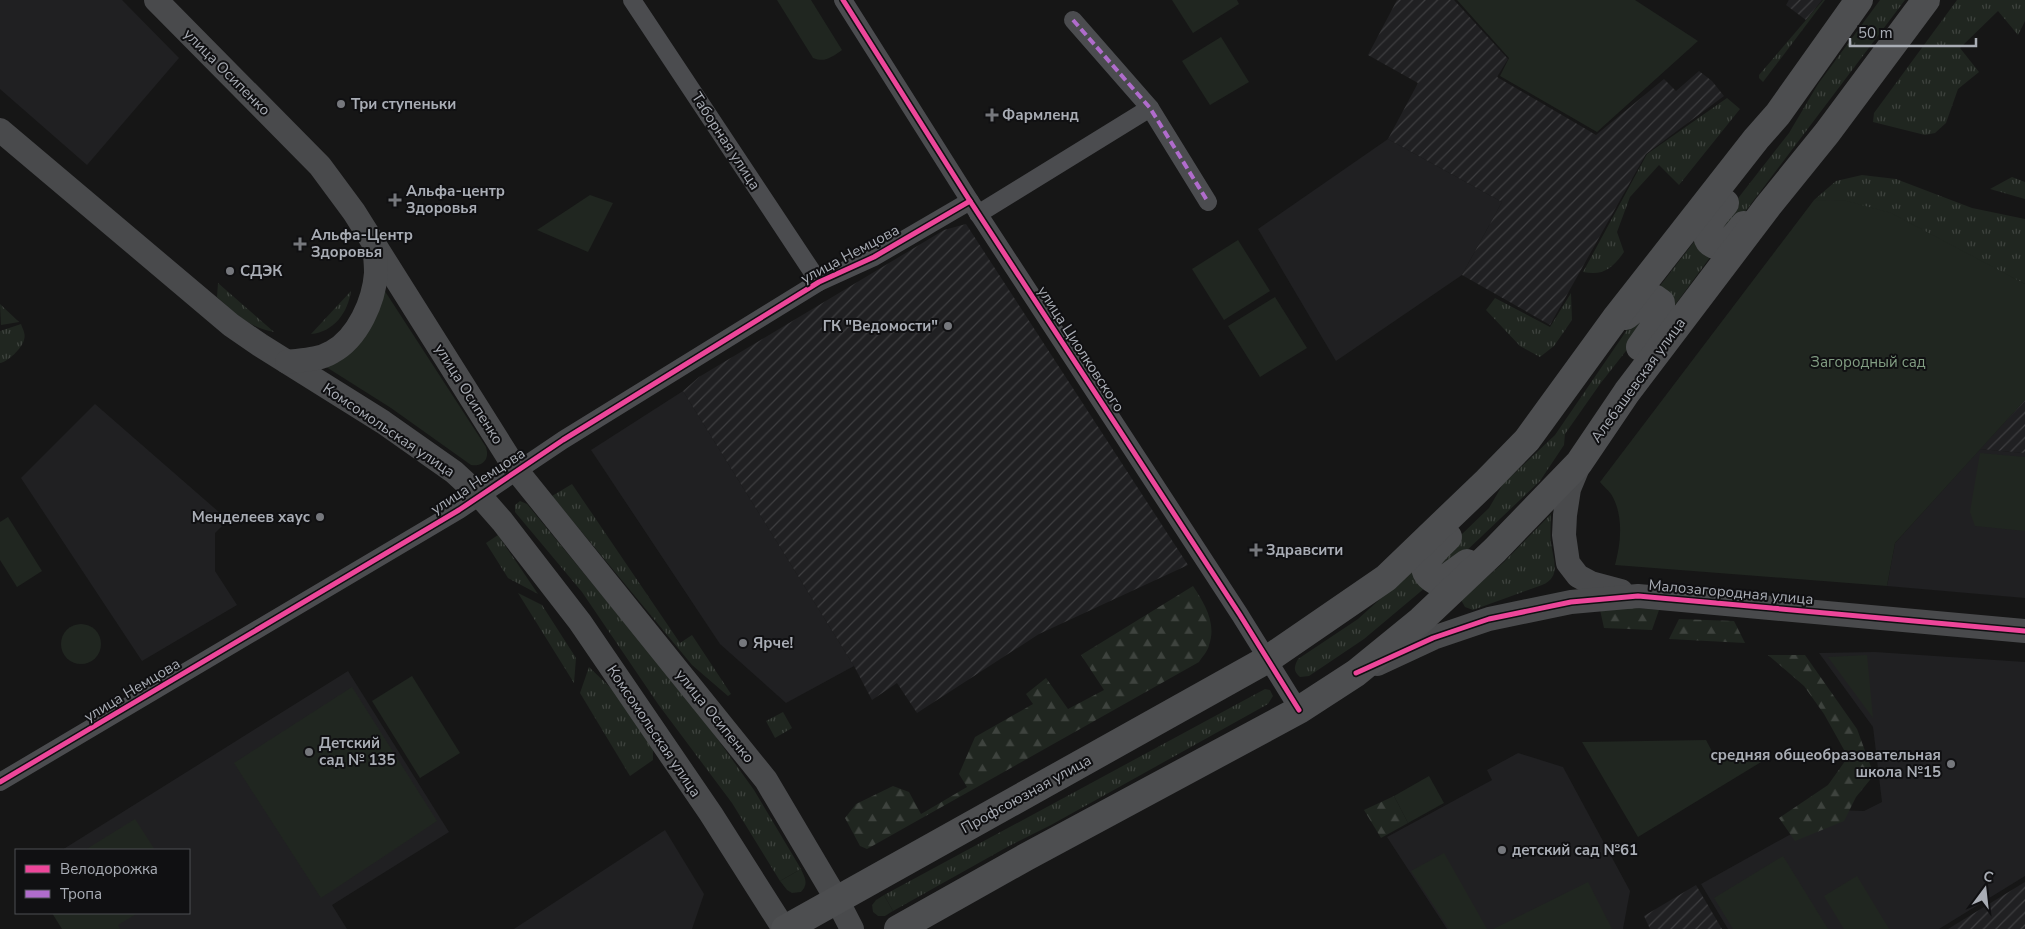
<svg xmlns="http://www.w3.org/2000/svg" width="2025" height="929" font-family="'Nunito Sans',sans-serif">
<style>
.built{fill:#202022}
.industrial{fill:url(#industrial-furrows)}
.grass{fill:url(#grass-tufts)}
.forest{fill:url(#forest-firs)}
.green{fill:#202620}
.lines{fill:none;stroke-linecap:round;stroke-linejoin:round}
.street{stroke:#4b4c4f;stroke-width:18}
.secondary{stroke:#494a4c;stroke-width:24}
.primary{stroke:#4d4e50;stroke-width:28}
.quiet{stroke:#b06ccc;stroke-width:4;stroke-dasharray:8 4;stroke-linecap:butt}
.cycleway-casing{stroke:#101012;stroke-width:8}
.cycleway{stroke:#ed469a;stroke-width:5}
.poi-dot{fill:#76787d;stroke:#101012;stroke-width:2}
.labels{text-anchor:middle;stroke-width:4;stroke-linejoin:round;paint-order:stroke}
.street-label{font-size:15px;fill:#a9adb5;stroke:#101012}
.poi-label{font-size:15px;font-weight:bold;fill:#a9adb5;stroke:#101012;text-anchor:start}
.park-label{font-size:15px;fill:#829e83;stroke:#101012}
</style>
<defs>
<pattern id="industrial-furrows" width="10" height="10" patternUnits="userSpaceOnUse" patternTransform="scale(1.25)"><rect width="10" height="10" fill="#202022"/><path d="M-1 1l2-2M0 10L10 0M9 11l2-2" fill="none" stroke="#3e3e40"/></pattern>
<pattern id="grass-tufts" width="24" height="20" patternUnits="userSpaceOnUse" patternTransform="scale(1.25)"><rect width="24" height="20" fill="#202620"/><path d="M3 7l-1-3M5 7V3M7 7l1-3M15 17l-1-3M17 17v-4M19 17l1-3" fill="none" stroke="#3e433e"/></pattern>
<pattern id="forest-firs" width="22" height="20" patternUnits="userSpaceOnUse" patternTransform="scale(1.25)"><rect width="22" height="20" fill="#202620"/><path d="M5 1l3.5 6h-7zM16 11l3.5 6h-7z" fill="#3e433e"/></pattern>
</defs>
<rect width="100%" height="100%" fill="#161616"/>
<g class="built">
<path d="M 0,0 L 122,0 L 179,58 L 87,165 L 0,89 Z"/>
<path d="M 1388,139 L 1502,202 L 1462,275 L 1336,361 L 1258,229 Z"/>
<path d="M 683,391 L 854,666 L 786,703 L 720,644 L 591,450 Z"/>
<path d="M 95,404 L 228,520 L 215,533 L 215,571 L 237,605 L 142,661 L 21,478 Z"/>
<path d="M 1980,449 L 2025,453 L 2025,598 L 1887,586 L 1895,543 Z"/>
<path d="M 1875,652 L 2025,662 L 2025,876 L 1939,929 L 1728,929 L 1701,884 L 1834,810 L 1864,811 L 1882,802 L 1873,727 L 1819,653 Z"/>
<path d="M 348,671 L 449,832 L 332,905 L 347,929 L 64,929 L 54,913 L 189,913 L 189,850 L 62,850 Z"/>
<path d="M 1518,753 L 1563,767 L 1630,891 L 1623,929 L 1447,929 L 1387,837 L 1492,780 L 1487,770 Z"/>
<path d="M 665,830 L 704,894 L 692,929 L 514,929 Z"/>
</g>
<g class="industrial">
<path d="M 1397,0 L 1454,0 L 1508,59 L 1497,77 L 1596,135 L 1664,79 L 1676,91 L 1699,71 L 1712,81 L 1724,96 L 1646,154 L 1550,325 L 1462,275 L 1502,202 L 1388,139 L 1418,83 L 1368,55 Z"/>
<path d="M 1789,0 L 1822,0 L 1806,20 L 1786,5 Z"/>
<path d="M 966,224 L 1188,565 L 1039,634 L 917,713 L 897,683 L 872,700 L 854,666 L 683,391 L 699,377 L 944,230 Z"/>
<path d="M 2025,400 L 2025,453 L 1980,449 L 1992,436 Z"/>
<path d="M 2025,882 L 2025,929 L 1948,929 Z"/>
<path d="M 1696,885 L 1722,929 L 1650,929 L 1644,916 Z"/>
</g>
<g class="grass">
<path d="M 1823,0 L 1825,0 L 1763,82 L 1759,78 L 1759,75 Z"/>
<path d="M 1880,0 L 1905,0 L 1726,237 L 1714,229 L 1789,133 L 1818,84 Z"/>
<path d="M 1957,0 L 2025,0 L 2025,21 L 2018,35 L 1998,11 L 1960,48 L 1979,72 L 1958,89 L 1946,123 L 1935,133 L 1925,135 L 1873,122 L 1874,113 Z"/>
<path d="M 1727,98 L 1740,109 L 1679,185 L 1659,165 L 1630,197 L 1617,232 L 1624,252 C 1612,269 1603,276 1583,272 L 1647,154 Z"/>
<path d="M 1862,175 L 1896,179 L 1972,208 L 2025,219 L 2025,284 L 1990,267 L 1814,200 L 1836,181 Z"/>
<path d="M 2012,177 L 2025,182 L 2025,199 L 1990,189 Z"/>
<path d="M 1700,234 L 1714,252 L 1672,309 L 1656,291 Z"/>
<path d="M 218,283 L 274,332 C 248,327 236,314 217,297 Z"/>
<path d="M 351,291 C 348,312 334,332 311,334 Z"/>
<path d="M 1571,293 L 1572,320 L 1554,346 L 1540,357 L 1520,346 L 1486,310 L 1495,298 L 1550,327 Z"/>
<path d="M 0,304 L 19,322 L 1,325 Z"/>
<path d="M 1642,308 L 1655,314 L 1600,384 L 1565,434 L 1564,445 L 1540,481 L 1443,573 L 1434,561 L 1489,508 L 1503,484 L 1555,435 Z"/>
<path d="M 21,324 C 23,330 26,334 24,340 C 22,348 8,362 0,363 L 0,331 Z"/>
<path d="M 572,484 L 680,643 L 692,635 L 731,694 L 728,696 L 692,665 L 552,496 Z"/>
<path d="M 520,501 L 527,504 L 701,716 L 754,790 L 801,869 L 780,881 L 732,803 L 658,704 L 582,592 L 515,512 L 515,505 Z"/>
<path d="M 1551,514 C 1551,523 1550,533 1551,543 C 1553,559 1562,577 1542,585 L 1473,610 L 1465,607 L 1461,600 L 1504,562 Z"/>
<path d="M 498,535 L 538,594 L 508,578 L 486,543 Z"/>
<path d="M 1420,563 L 1426,587 L 1364,639 L 1309,676 L 1300,677 C 1293,671 1294,667 1298,659 L 1358,619 Z"/>
<path d="M 518,593 L 542,605 L 576,658 L 574,683 Z"/>
<path d="M 589,667 L 616,693 L 653,749 L 653,760 L 630,776 L 580,693 Z"/>
<path d="M 1265,689 L 1270,690 L 1273,696 L 1268,704 L 1051,825 L 1009,846 L 893,911 L 884,895 Z"/>
<path d="M 783,712 L 792,728 L 775,738 L 766,721 Z"/>
</g>
<g class="forest">
<path d="M 1193,586 C 1204,603 1217,623 1209,645 C 1208,651 1202,657 1199,662 L 867,849 L 860,846 L 845,818 L 856,804 L 893,786 L 909,792 L 921,814 L 967,787 L 959,774 L 975,737 L 1033,704 L 1026,694 L 1046,678 L 1068,709 L 1104,690 L 1081,655 Z"/>
<path d="M 1599,605 L 1659,610 L 1652,630 L 1604,628 Z"/>
<path d="M 1679,619 L 1734,621 L 1745,643 L 1669,639 Z"/>
<path d="M 1768,655 L 1805,655 L 1857,729 L 1874,775 L 1856,797 L 1844,821 L 1795,841 L 1779,818 L 1828,785 L 1848,757 L 1824,714 L 1804,686 Z"/>
<path d="M 1394,796 L 1408,823 L 1381,838 L 1364,810 Z"/>
</g>
<g class="green">
<path d="M 777,0 L 811,0 L 842,50 C 832,57 825,63 813,58 Z"/>
<path d="M 1172,0 L 1237,0 L 1239,4 L 1193,33 Z"/>
<path d="M 1457,0 L 1635,0 L 1698,41 L 1597,132 L 1500,76 L 1509,58 Z"/>
<path d="M 1221,37 L 1249,82 L 1210,105 L 1182,61 Z"/>
<path d="M 590,195 L 613,203 L 588,252 L 537,230 Z"/>
<path d="M 1814,200 L 1847,201 L 1891,213 L 2025,284 L 2025,400 L 1895,543 L 1887,586 L 1615,565 C 1621,543 1624,515 1611,494 C 1608,490 1603,486 1600,482 Z"/>
<path d="M 1238,240 L 1270,291 L 1224,320 L 1192,269 Z"/>
<path d="M 379,282 L 486,447 C 490,459 483,467 471,465 L 391,408 L 323,365 Z"/>
<path d="M 1275,297 L 1307,348 L 1260,377 L 1228,326 Z"/>
<path d="M 1980,453 L 2025,457 L 2025,531 L 1975,526 L 1970,512 Z"/>
<path d="M 8,517 L 42,571 L 17,587 L 0,560 L 0,522 Z"/>
<circle cx="81" cy="644" r="20"/>
<path d="M 1867,655 L 1873,718 L 1828,657 Z"/>
<path d="M 412,676 L 460,753 L 420,778 L 372,701 Z"/>
<path d="M 352,687 L 437,821 L 321,898 L 234,763 Z"/>
<path d="M 1706,740 L 1714,755 L 1762,754 L 1766,759 L 1638,837 L 1582,742 Z"/>
<path d="M 1429,776 L 1444,803 L 1408,823 L 1394,796 Z"/>
<path d="M 135,819 L 155,850 L 85,850 Z"/>
<path d="M 1444,853 L 1487,929 L 1449,929 L 1411,871 Z"/>
<path d="M 1783,856 L 1828,929 L 1733,929 L 1714,898 Z"/>
<path d="M 801,869 C 805,878 809,884 801,892 L 792,893 L 787,890 L 780,881 Z"/>
<path d="M 1857,876 L 1889,929 L 1844,929 L 1824,896 Z"/>
<path d="M 1588,882 L 1612,929 L 1493,929 Z"/>
<path d="M 884,895 L 893,911 L 885,916 L 878,916 L 873,912 L 872,905 L 876,900 Z"/>
<path d="M 52,913 L 138,913 L 118,925 L 120,929 L 62,929 Z"/>
</g>
<g class="lines">
<g class="street">
<path d="M 632,0 L 819,282"/>
<path d="M 843,0 L 970,201 L 1240,615 L 1299,710"/>
<path d="M 1073,20 L 1150,108 L 1208,202"/>
<path d="M 978,214 L 1150,108"/>
<path d="M 0,782 L 459,510 L 563,440 L 819,282 L 874,257 L 970,201"/>
</g>
<g class="secondary">
<path d="M 156,0 L 320,166 L 354,212 L 517,471 L 766,780 L 837,900 L 852,929"/>
<path d="M 0,130 L 231,325 L 260,345 L 383,422 L 454,472 L 480,496 L 502,521 L 580,622 L 711,814 L 784,929"/>
<path d="M 287,362 C 302,360 319,360 332,352 C 358,338 374,301 376,273 C 376,264 375,254 374,245"/>
<path d="M 1579,465 L 1569,489 L 1565,515 L 1564,535 L 1568,563 L 1578,576 L 1591,583 L 1621,591"/>
<path d="M 1377,664 L 1433,638 L 1489,619 L 1571,602 L 1638,596 L 2025,631"/>
</g>
<g class="primary">
<path d="M 1725,203 C 1719,211 1709,220 1707,230 C 1706,233 1707,238 1709,241 C 1723,255 1736,234 1744,225"/>
<path d="M 1626,316 L 1648,298 L 1654,298 L 1661,303 L 1661,317 L 1640,347"/>
<path d="M 1448,537 C 1436,550 1411,568 1436,581 L 1445,579 L 1467,563"/>
<path d="M 785,929 L 1268,659 L 1386,578 L 1487,481 L 1527,440 L 1615,319 L 1756,139 L 1778,114 L 1859,0"/>
<path d="M 898,929 L 1026,857 L 1299,710 L 1356,673 L 1421,620 L 1495,550 L 1579,463 L 1627,392 L 1768,206 L 1827,133 L 1926,0"/>
</g>
<path class="quiet" d="M 1073,20 L 1150,108 L 1208,202"/>
<g class="cycleway-casing">
<g id="cycleway">
<path d="M 843,0 L 970,201 L 1240,615 L 1299,710"/>
<path d="M 1356,673 L 1433,638 L 1489,619 L 1571,602 L 1638,596 L 2025,631"/>
<path d="M 0,782 L 459,510 L 563,440 L 819,282 L 874,257 L 970,201"/>
</g>
</g>
<use href="#cycleway" class="cycleway"/>
</g>
<g class="poi-dot">
<circle cx="341" cy="104" r="5"/>
<path d="M989.5 107.5h5v5h5v5h-5v5h-5v-5h-5v-5h5z"/>
<path d="M392.5 192.5h5v5h5v5h-5v5h-5v-5h-5v-5h5z"/>
<path d="M297.5 236.5h5v5h5v5h-5v5h-5v-5h-5v-5h5z"/>
<circle cx="230" cy="271" r="5"/>
<circle cx="948" cy="326" r="5"/>
<circle cx="320" cy="517" r="5"/>
<path d="M1253.5 542.5h5v5h5v5h-5v5h-5v-5h-5v-5h5z"/>
<circle cx="743" cy="643" r="5"/>
<circle cx="309" cy="752" r="5"/>
<circle cx="1951" cy="764" r="5"/>
<circle cx="1502" cy="850" r="5"/>
</g>
<g class="labels">
<g class="street-label">
<text transform="translate(227 72) rotate(45)" y="5">улица Осипенко</text>
<text transform="translate(726 141) rotate(57)" y="5">Таборная улица</text>
<text transform="translate(850 254) rotate(-28)" y="5">улица Немцова</text>
<text transform="translate(1081 349) rotate(57)" y="5">улица Циолковского</text>
<text transform="translate(1638 380) rotate(-54)" y="5">Алебашевская улица</text>
<text transform="translate(469 394) rotate(58)" y="5">улица Осипенко</text>
<text transform="translate(389 430) rotate(34)" y="5">Комсомольская улица</text>
<text transform="translate(478 481) rotate(-33)" y="5">улица Немцова</text>
<text transform="translate(1731 592) rotate(5)" y="5">Малозагородная улица</text>
<text transform="translate(132 690) rotate(-31)" y="5">улица Немцова</text>
<text transform="translate(715 716) rotate(51)" y="5">улица Осипенко</text>
<text transform="translate(654 731) rotate(56)" y="5">Комсомольская улица</text>
<text transform="translate(1026 794) rotate(-29)" y="5">Профсоюзная улица</text>
</g>
<g class="poi-label">
<text x="351" y="109">Три ступеньки</text>
<text x="1002" y="120">Фармленд</text>
<text x="406" y="196">Альфа-центр<tspan x="406" dy="17">Здоровья</tspan></text>
<text x="311" y="240">Альфа-Центр<tspan x="311" dy="17">Здоровья</tspan></text>
<text x="240" y="276">СДЭК</text>
<text x="938" y="331" text-anchor="end">ГК "Ведомости"</text>
<text x="310" y="522" text-anchor="end">Менделеев хаус</text>
<text x="1266" y="555">Здравсити</text>
<text x="753" y="648">Ярче!</text>
<text x="319" y="748">Детский<tspan x="319" dy="17">сад № 135</tspan></text>
<text x="1941" y="760" text-anchor="end">средняя общеобразовательная<tspan x="1941" dy="17">школа №15</tspan></text>
<text x="1512" y="855">детский сад №61</text>
</g>
<g class="park-label">
<text x="1868" y="367">Загородный сад</text>
</g>
</g>
<rect x="15" y="849" width="175" height="65" fill="#101012" stroke="#4d4f53"/>
<rect x="25" y="865" width="25" height="8" fill="#ed469a" stroke="#4d4f53"/>
<text x="60" y="874" font-size="15" fill="#a9adb5">Велодорожка</text>
<rect x="25" y="890" width="25" height="8" fill="#b06ccc" stroke="#4d4f53"/>
<text x="60" y="899" font-size="15" fill="#a9adb5">Тропа</text>
<g transform="translate(1985 889) rotate(15)" stroke="#101012" stroke-width="4" paint-order="stroke">
<path d="M0-4L9 19L0 12L-9 19Z" fill="#a9adb5"/>
<text y="-8" font-size="14" font-weight="bold" text-anchor="middle" fill="#a9adb5">С</text>
</g>
<path d="M1850 38v8h126v-8" fill="none" stroke="#a9adb5" stroke-width="2.5"/>
<text x="1858" y="38" font-size="15" fill="#a9adb5" stroke="#101012" stroke-width="4" paint-order="stroke">50 m</text>
</svg>
